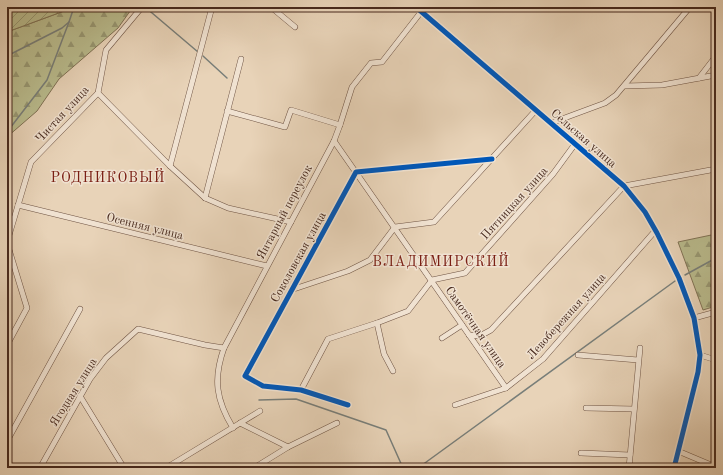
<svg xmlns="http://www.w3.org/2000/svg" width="723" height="475" font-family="'Old Standard TT',serif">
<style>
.forest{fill:url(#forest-firs);stroke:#807255}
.garden{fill:url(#garden-furrows);stroke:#807255}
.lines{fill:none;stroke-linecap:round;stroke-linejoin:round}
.stream{stroke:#787e79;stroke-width:1.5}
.minor-casing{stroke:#6f5444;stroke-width:6}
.minor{stroke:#f0e2d1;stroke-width:5}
.cycleway-casing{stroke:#f0e2d1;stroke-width:8}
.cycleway{stroke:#0057b8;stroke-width:5}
.labels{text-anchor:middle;stroke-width:3;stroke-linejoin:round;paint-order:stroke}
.street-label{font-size:12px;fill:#47291d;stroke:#f0e2d1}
.quarter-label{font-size:14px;letter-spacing:1px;fill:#7a1f14;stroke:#f0e2d1}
</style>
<defs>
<pattern id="forest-firs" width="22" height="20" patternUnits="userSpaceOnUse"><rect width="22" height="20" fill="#b9bb8d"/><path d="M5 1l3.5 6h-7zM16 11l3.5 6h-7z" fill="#989873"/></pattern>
<pattern id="garden-furrows" width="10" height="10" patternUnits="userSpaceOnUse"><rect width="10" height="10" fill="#b9bb8d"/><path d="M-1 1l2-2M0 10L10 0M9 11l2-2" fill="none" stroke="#989873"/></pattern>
</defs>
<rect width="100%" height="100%" fill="#e8d3b8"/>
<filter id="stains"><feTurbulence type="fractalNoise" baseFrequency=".005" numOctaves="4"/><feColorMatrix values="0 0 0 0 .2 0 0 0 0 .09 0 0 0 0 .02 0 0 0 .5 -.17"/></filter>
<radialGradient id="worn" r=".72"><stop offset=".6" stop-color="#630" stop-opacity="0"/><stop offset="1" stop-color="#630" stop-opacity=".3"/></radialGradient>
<g class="forest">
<path d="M 75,7 L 133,7 L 118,28 L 59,79 L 37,111 L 7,137 L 7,32 Z"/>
<path d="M 716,234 L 716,306 L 703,310 L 678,242 Z"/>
</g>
<path class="garden" d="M 7,7 L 75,7 L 7,32 Z"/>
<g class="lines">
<g class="stream">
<path d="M 145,7 L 198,52"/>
<path d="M 7,56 L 62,28 L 69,22 L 74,7"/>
<path d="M 203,56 L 227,78"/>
<path d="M 7,132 L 47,80 L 69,22"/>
<path d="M 685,275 L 716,258"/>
<path d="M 259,400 L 296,399 L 386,430 L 403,468"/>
<path d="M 418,468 L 675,281"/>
</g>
<g class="minor-casing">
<g id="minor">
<path d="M 271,7 L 295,27"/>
<path d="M 416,7 L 624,186 L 645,212 L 657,233 L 679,278 L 694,318 L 700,355 L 698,372 L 674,468"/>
<path d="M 699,78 L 716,56"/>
<path d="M 625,86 L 662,85 L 716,75"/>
<path d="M 98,93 L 170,166 L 205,198 L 228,208 L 291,222"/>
<path d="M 227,111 L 285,127 L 291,110 L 340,125 L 334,141 L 224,348 C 213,379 216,400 233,428"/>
<path d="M 551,123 L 605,103 L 616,95 L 690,7"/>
<path d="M 340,125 L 352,87 L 371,63 L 382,62 L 421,12"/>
<path d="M 334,141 L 506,388"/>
<path d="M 170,166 L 212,7"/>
<path d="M 624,186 L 716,169"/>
<path d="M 205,198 L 241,59"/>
<path d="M 18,205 L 267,266"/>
<path d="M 7,242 L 31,162 L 98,93 L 106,50 L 142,7"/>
<path d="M 7,243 L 27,308 L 7,345"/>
<path d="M 291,290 L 348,271 L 370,260 L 395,227 L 434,222 L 536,110"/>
<path d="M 694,318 L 716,312"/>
<path d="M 377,323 L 384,354 L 393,371"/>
<path d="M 469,335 L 480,336 L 491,330 L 624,186"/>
<path d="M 442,338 L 462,325"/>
<path d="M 578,355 L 638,360"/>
<path d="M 700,355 L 716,360"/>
<path d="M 301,390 L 328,339 L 377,323 L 408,311 L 432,280 L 465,273 L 553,174 L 575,144"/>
<path d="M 80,396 L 124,468"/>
<path d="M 348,405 L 301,390 L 263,386 L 245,376 L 356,172 L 492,159"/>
<path d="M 455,405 L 506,388 L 543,359 L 655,231"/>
<path d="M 586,408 L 634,409"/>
<path d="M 240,423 L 288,447"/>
<path d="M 7,441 L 80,309"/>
<path d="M 678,451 L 716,467"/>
<path d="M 581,453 L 630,455"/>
<path d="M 40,468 L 90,379 L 106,358 L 138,329 L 205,345 L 224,348"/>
<path d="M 166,468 L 260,411"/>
<path d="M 254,468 L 288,447 L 337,423"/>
<path d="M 629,468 L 640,348"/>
</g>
</g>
<use href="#minor" class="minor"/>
<g class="cycleway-casing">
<g id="cycleway">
<path d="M 416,7 L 624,186 L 645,212 L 657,233 L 679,278 L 694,318 L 700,355 L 698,372 L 674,468"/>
<path d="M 348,405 L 301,390 L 263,386 L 245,376 L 356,172 L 492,159"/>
</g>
</g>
<use href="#cycleway" class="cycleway"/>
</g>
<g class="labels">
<g class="street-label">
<text transform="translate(62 114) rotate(-47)" y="4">Чистая улица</text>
<text transform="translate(584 138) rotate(41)" y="4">Сельская улица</text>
<text transform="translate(514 203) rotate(-48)" y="4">Пятницкая улица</text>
<text transform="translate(284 212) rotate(-62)" y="4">Янтарный переулок</text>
<text transform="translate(145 226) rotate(14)" y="4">Осенняя улица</text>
<text transform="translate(298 257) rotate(-61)" y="4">Соколовская улица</text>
<text transform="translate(566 316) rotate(-48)" y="4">Левобережная улица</text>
<text transform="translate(476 327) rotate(55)" y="4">Самотёчная улица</text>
<text transform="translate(73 392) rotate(-58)" y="4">Ягодная улица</text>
</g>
<g class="quarter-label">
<text x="108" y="182">РОДНИКОВЫЙ</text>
<text x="441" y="266">ВЛАДИМИРСКИЙ</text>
</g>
</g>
<rect width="723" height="475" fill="none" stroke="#e8d3b8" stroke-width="24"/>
<rect x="8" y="8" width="707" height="459" fill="none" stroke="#47291d" stroke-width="2"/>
<rect x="12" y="12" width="699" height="451" fill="none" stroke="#47291d"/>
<rect width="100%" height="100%" filter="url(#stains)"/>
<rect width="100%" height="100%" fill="url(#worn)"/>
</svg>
